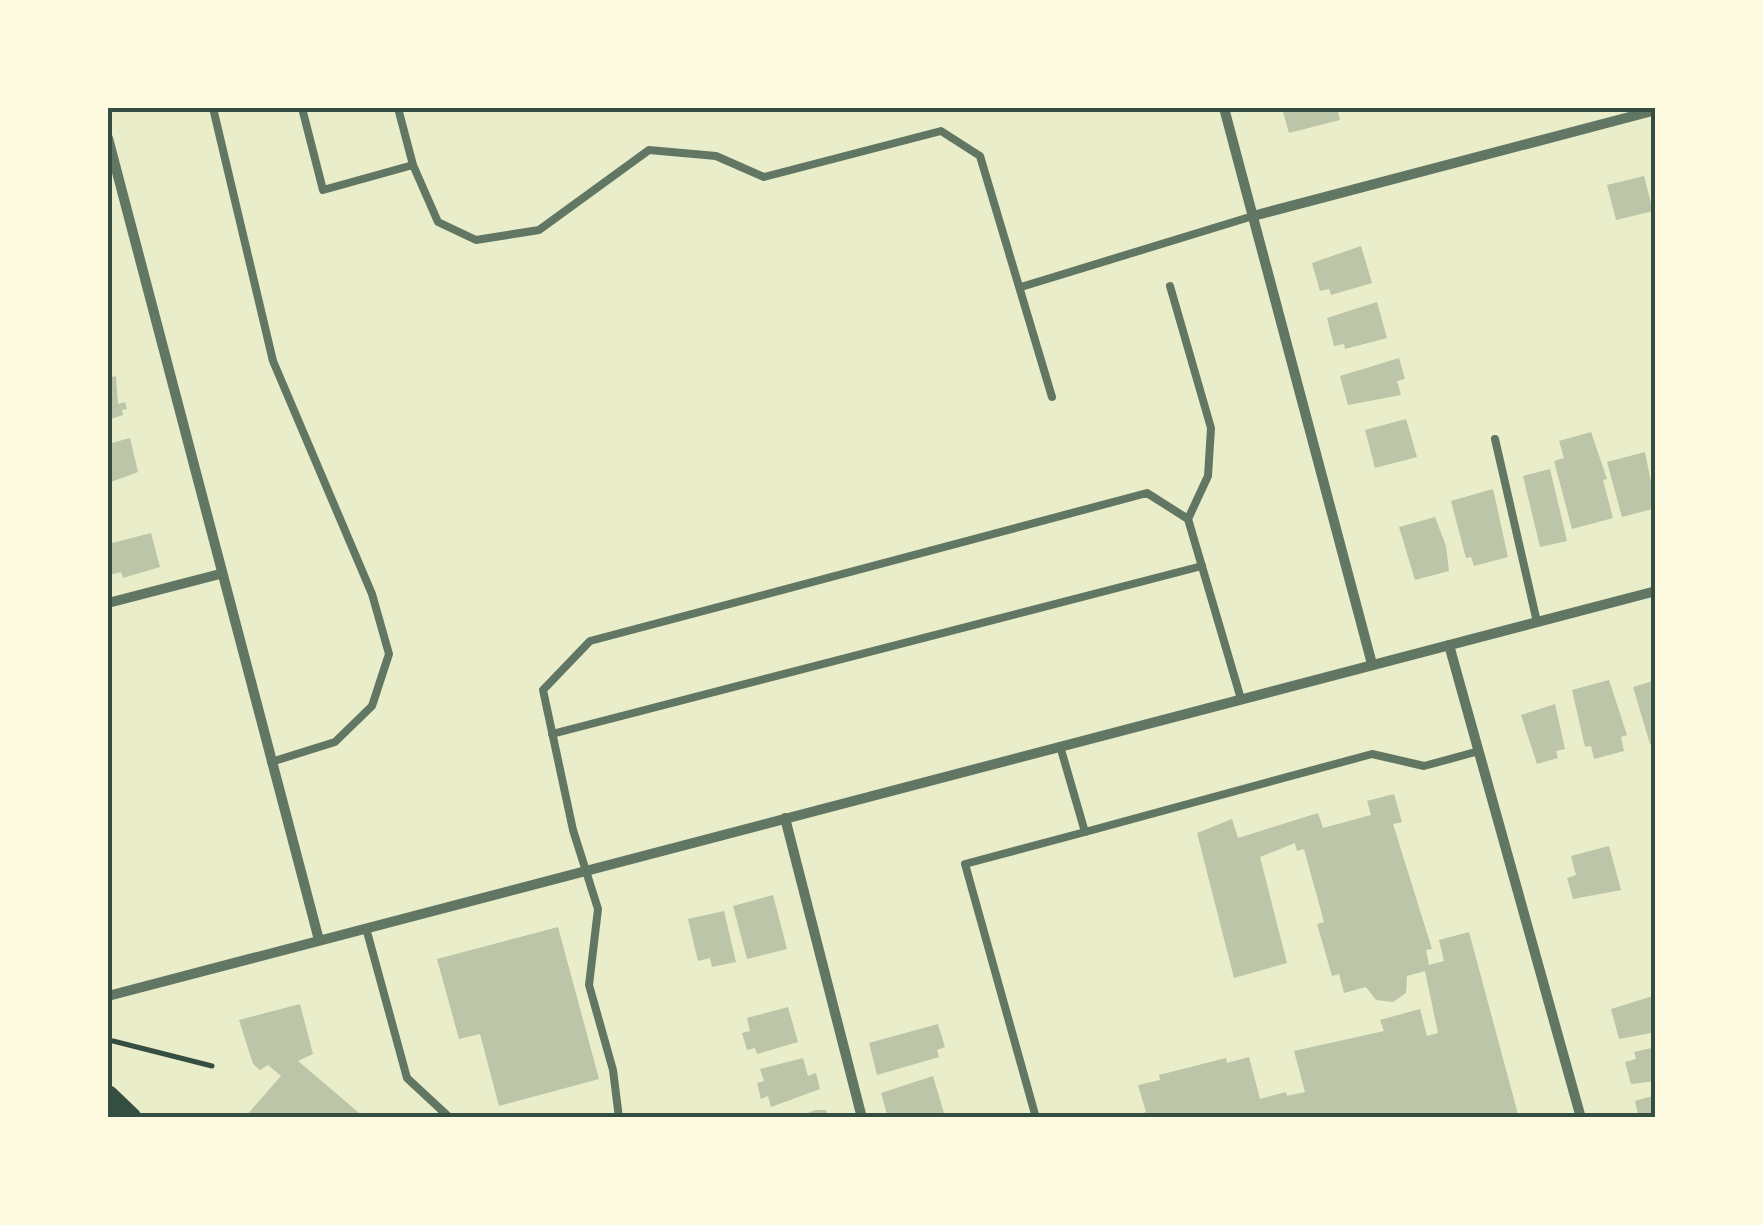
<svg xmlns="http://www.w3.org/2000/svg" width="1763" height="1225" font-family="'Open Sans',sans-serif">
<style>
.building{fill:#bcc5a7}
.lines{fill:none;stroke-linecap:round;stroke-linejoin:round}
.path{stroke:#344e41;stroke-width:5}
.service{stroke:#617663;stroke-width:8}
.minor{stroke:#617663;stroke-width:10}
.secondary{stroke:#344e41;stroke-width:20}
.neatline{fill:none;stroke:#344e41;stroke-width:4}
</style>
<rect width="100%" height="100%" fill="#e9edc9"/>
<g class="building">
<path d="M 1282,108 L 1337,108 L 1340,120 L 1289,133 Z"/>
<path d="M 1644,176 L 1653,211 L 1616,220 L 1607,185 Z"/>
<path d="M 1361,246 L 1372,283 L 1331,295 L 1329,289 L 1320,291 L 1312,263 Z"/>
<path d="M 1377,302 L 1387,338 L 1345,349 L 1344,344 L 1334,346 L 1327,318 Z"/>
<path d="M 1399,358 L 1405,379 L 1397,381 L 1401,395 L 1348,405 L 1340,376 Z"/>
<path d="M 116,376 L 118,404 L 125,402 L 127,409 L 122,410 L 123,415 L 108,420 L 108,378 Z"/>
<path d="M 1406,419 L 1417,457 L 1375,468 L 1365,430 Z"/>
<path d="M 1591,432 L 1607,479 L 1603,480 L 1613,518 L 1572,529 L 1554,461 L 1564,458 L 1559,441 Z"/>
<path d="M 130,438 L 138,472 L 108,483 L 108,444 Z"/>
<path d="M 1645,452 L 1656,508 L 1622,517 L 1607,462 Z"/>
<path d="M 1550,469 L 1567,541 L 1540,547 L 1523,476 Z"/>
<path d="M 1493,489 L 1508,557 L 1474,566 L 1471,557 L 1466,558 L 1451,501 Z"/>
<path d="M 1435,517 L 1446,546 L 1449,571 L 1415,580 L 1399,527 Z"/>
<path d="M 151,533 L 160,567 L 123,578 L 121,572 L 109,575 L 108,544 Z"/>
<path d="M 1609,680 L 1627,735 L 1621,737 L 1624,751 L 1594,759 L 1591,746 L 1585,747 L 1572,690 Z"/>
<path d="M 1656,680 L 1656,742 L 1650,744 L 1633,687 Z"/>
<path d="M 1555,704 L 1565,749 L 1556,751 L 1558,758 L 1537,764 L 1521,715 Z"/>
<path d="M 1394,794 L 1402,822 L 1393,824 L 1432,949 L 1426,950 L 1429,965 L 1444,961 L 1439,940 L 1469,932 L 1519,1118 L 1129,1118 L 1146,1112 L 1138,1085 L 1160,1080 L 1159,1075 L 1226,1058 L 1227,1063 L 1249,1057 L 1260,1099 L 1286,1092 L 1287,1096 L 1305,1092 L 1294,1051 L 1384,1031 L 1380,1020 L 1420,1009 L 1427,1036 L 1438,1033 L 1425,971 L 1407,976 L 1406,993 L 1393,1002 L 1376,1000 L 1366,987 L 1344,993 L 1339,974 L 1332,976 L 1317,924 L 1324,922 L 1304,849 L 1297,851 L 1295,843 L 1260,857 L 1287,963 L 1234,978 L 1197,833 L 1232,819 L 1238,838 L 1318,813 L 1323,828 L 1371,815 L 1367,801 Z"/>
<path d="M 1609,846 L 1621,890 L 1573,899 L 1567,878 L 1576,875 L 1571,856 Z"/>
<path d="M 773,895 L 787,949 L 747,959 L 733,906 Z"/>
<path d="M 724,911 L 736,962 L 712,967 L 710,958 L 698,961 L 688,919 Z"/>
<path d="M 558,927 L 599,1079 L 499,1106 L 480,1034 L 459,1039 L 437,959 Z"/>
<path d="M 1656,995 L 1656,1032 L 1619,1039 L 1611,1009 Z"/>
<path d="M 300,1004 L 313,1054 L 298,1061 L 365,1118 L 244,1118 L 281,1076 L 268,1065 L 260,1070 L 253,1064 L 239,1020 Z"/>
<path d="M 788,1007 L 798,1042 L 757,1054 L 755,1048 L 747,1050 L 742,1033 L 750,1031 L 747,1018 Z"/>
<path d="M 938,1024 L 945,1047 L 937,1050 L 939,1057 L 877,1075 L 869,1043 Z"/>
<path d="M 1656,1047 L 1656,1081 L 1631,1084 L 1625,1062 L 1636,1059 L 1634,1052 Z"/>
<path d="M 803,1058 L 808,1076 L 816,1073 L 820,1089 L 771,1107 L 768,1096 L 761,1099 L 757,1083 L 764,1081 L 760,1069 Z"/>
<path d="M 933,1076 L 944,1113 L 888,1118 L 881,1093 Z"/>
<path d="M 1656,1095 L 1656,1118 L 1639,1118 L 1635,1101 Z"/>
<path d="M 816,1110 L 826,1110 L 828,1118 L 793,1118 Z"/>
</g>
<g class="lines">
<path class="path" d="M 113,1041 L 212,1066"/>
<g class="service">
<path d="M 213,108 L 273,361 L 372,594 L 389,654 L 372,706 L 335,742 L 271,762"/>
<path d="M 302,108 L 323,190 L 413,165 L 398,108"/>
<path d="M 413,165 L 438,222 L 476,240 L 539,230 L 649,150 L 716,156 L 764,177 L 941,131 L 980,156 L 1052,397"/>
<path d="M 1170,286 L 1211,428 L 1208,476 L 1188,519"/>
<path d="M 1021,287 L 1253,216"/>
<path d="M 1495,439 L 1537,622"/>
<path d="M 552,734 L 1202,566"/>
<path d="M 1085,832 L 1372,754 L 1424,766 L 1479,751"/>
<path d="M 366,928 L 407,1078 L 450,1118"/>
<path d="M 619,1118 L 613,1070 L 589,985 L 598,909 L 573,830 L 543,690 L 590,641 L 1147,493 L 1188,519 L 1241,699"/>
<path d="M 1036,1118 L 965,864 L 1085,832 L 1060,746"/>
</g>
<g class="minor">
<path d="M 1224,108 L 1372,664"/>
<path d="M 108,138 L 319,940"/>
<path d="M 1253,216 L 1656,110"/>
<path d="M 108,603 L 220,574"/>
<path d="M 1449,645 L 1581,1118"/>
<path d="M 785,818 L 862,1118"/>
<path d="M 108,996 L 1656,591"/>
</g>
<path class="secondary" d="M 108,1095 L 132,1118"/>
</g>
<rect width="1763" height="1225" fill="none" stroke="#fefae0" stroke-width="220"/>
<rect x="110" y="110" width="1543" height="1005" class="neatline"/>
</svg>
